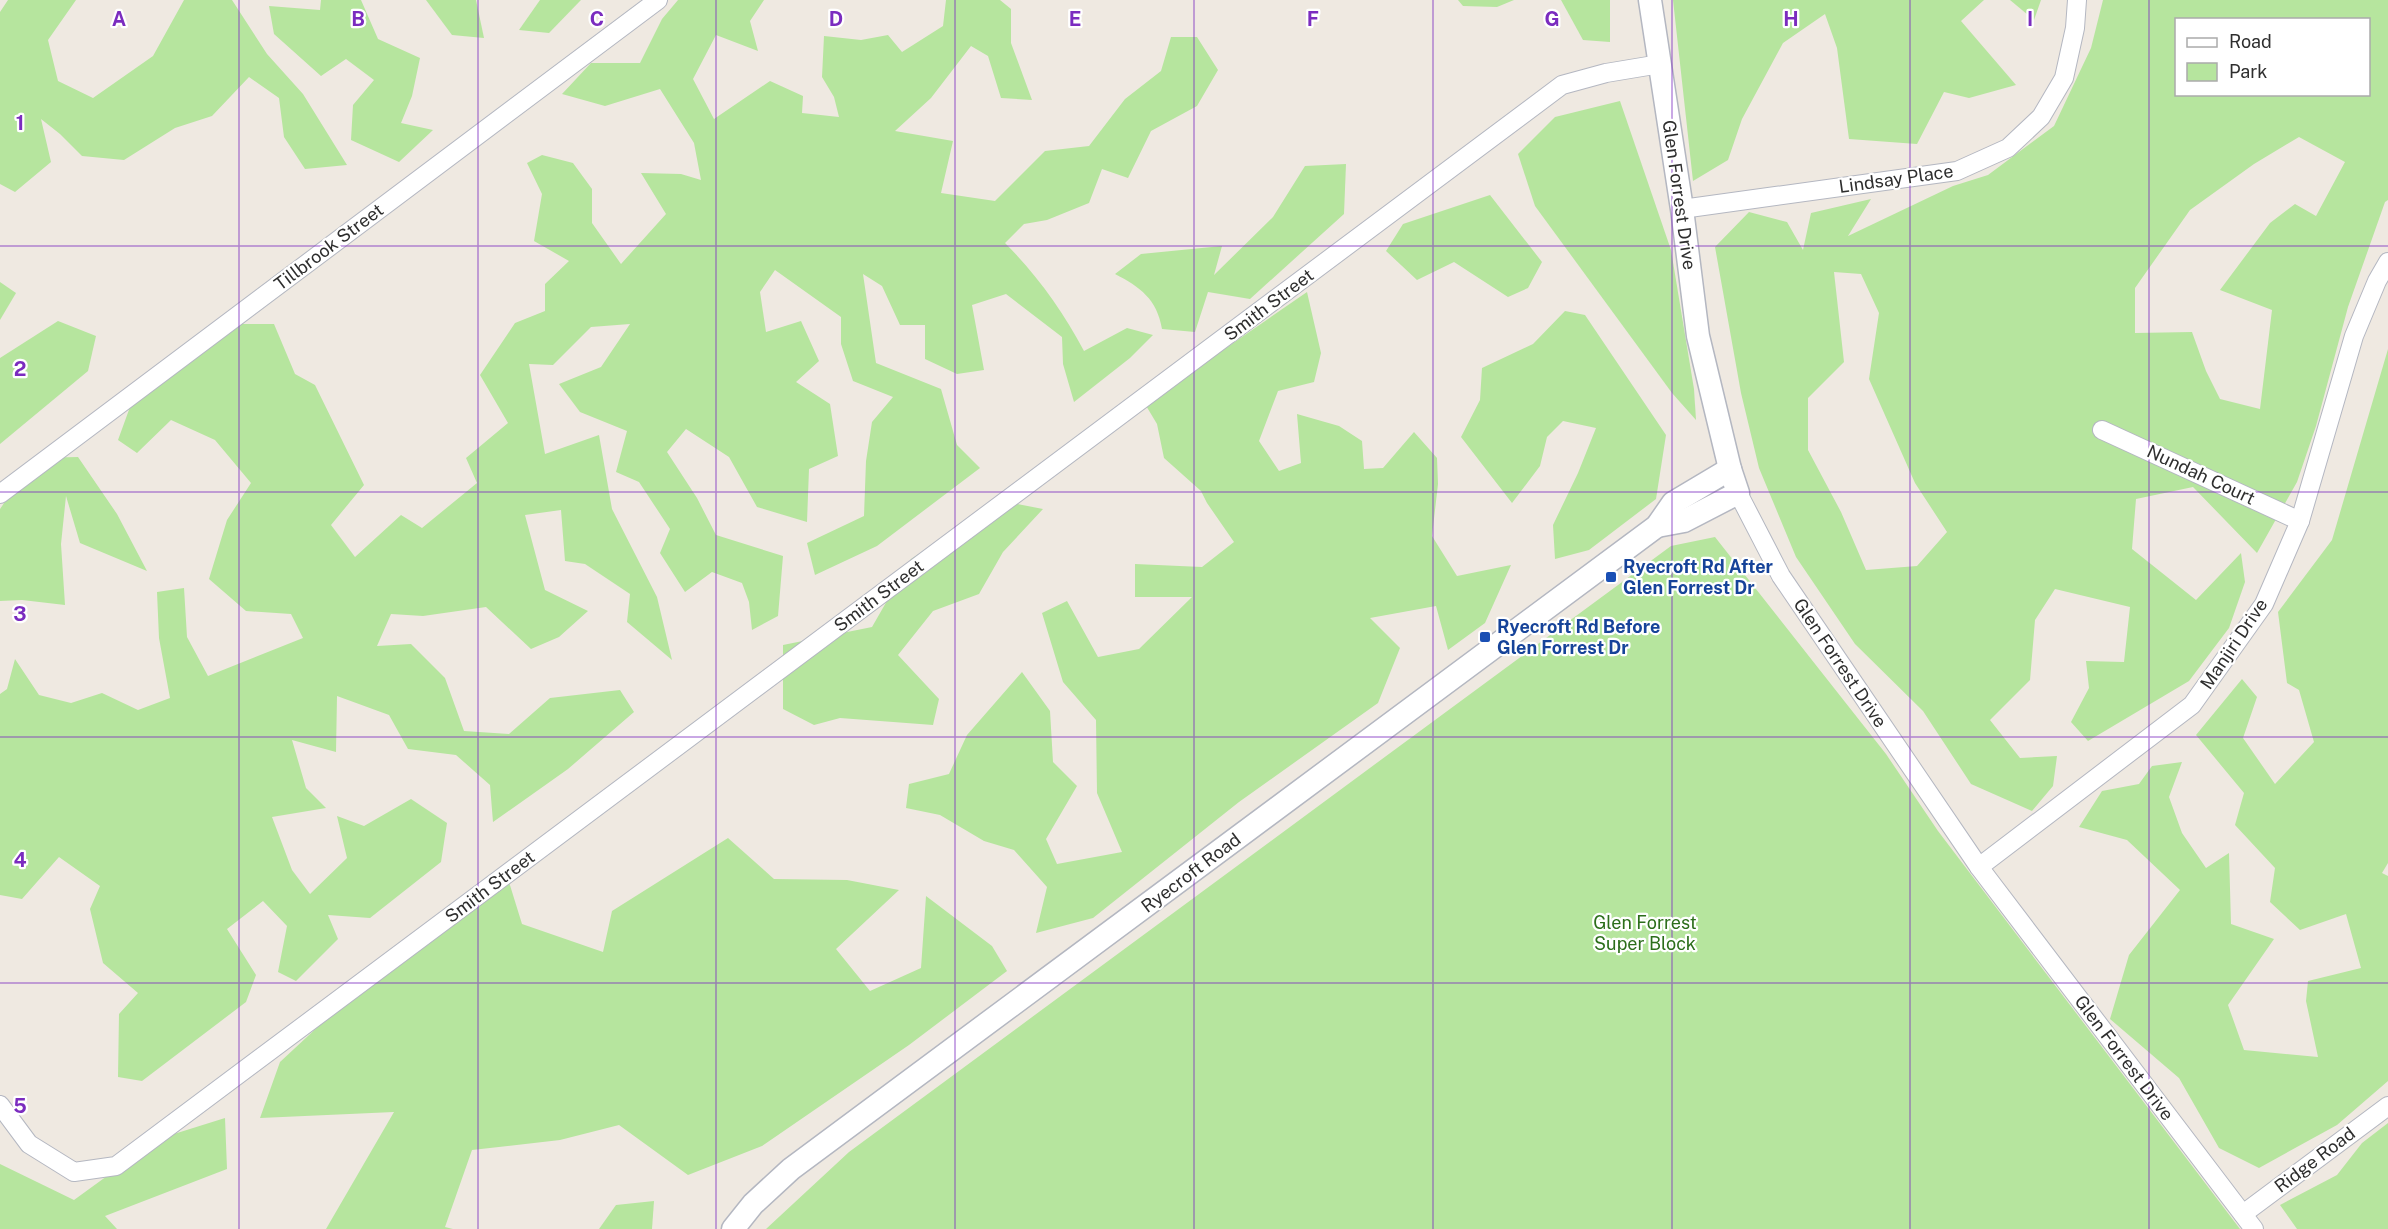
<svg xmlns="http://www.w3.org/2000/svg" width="2388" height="1229" font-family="'Public Sans',sans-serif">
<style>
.green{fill:#b6e59e;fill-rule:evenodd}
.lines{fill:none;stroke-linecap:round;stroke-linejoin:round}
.minor-casing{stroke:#b4b7c1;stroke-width:20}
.tertiary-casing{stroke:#b4b7c1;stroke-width:25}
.minor{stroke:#fff;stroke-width:18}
.tertiary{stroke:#fff;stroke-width:22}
.grid{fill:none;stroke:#7b2cbf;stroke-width:1.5;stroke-opacity:0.55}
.transit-dot{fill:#1a4fb4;stroke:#fff;stroke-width:2}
.labels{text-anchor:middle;stroke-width:4.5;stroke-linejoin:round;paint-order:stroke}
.street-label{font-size:18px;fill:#2e2e2e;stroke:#fff}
.transit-label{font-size:18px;font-weight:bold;fill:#164399;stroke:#fff;text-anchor:start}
.park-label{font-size:18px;fill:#2c6e1b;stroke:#fff}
.grid-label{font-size:20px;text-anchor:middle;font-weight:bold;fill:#7b2cbf;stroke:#fff;stroke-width:4.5;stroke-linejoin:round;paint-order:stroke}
</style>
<rect width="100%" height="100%" fill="#efe9e1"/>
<g class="green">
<path d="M 8,0 L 76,0 L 48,40 L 58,81 L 93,98 L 153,56 L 184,0 L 232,0 L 267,54 L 303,94 L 347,165 L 305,169 L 284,137 L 279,98 L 249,77 L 212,116 L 175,128 L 124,160 L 82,156 L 60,134 L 41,119 L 51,162 L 15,192 L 0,184 L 0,12 Z"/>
<path d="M 321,0 L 361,0 L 378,39 L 420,58 L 412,96 L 401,123 L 433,130 L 399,162 L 351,140 L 353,105 L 374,80 L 346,59 L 321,76 L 274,34 L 269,6 L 320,10 Z"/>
<path d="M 426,0 L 476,0 L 484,38 L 452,35 Z"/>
<path d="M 540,0 L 581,0 L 549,33 L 519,30 Z"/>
<path d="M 678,0 L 764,0 L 750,21 L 758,51 L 716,35 L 693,79 L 714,119 L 770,81 L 803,96 L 802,113 L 839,117 L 834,97 L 822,77 L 824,36 L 861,40 L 888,35 L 902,52 L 943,26 L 946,0 L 1000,0 L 1011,9 L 1011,43 L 1032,100 L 1001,98 L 988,56 L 971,46 L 931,98 L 895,131 L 953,141 L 941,193 L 995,201 L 1045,151 L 1089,146 L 1125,99 L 1161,71 L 1171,37 L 1197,37 L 1218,70 L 1197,106 L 1151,131 L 1128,178 L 1102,169 L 1089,203 L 1047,220 L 1024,224 L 1005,243 C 1037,275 1063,311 1084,351 L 1127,328 L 1153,335 L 1130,358 L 1074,402 L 1063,364 L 1062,337 L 1006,294 L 972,305 L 984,370 L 957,374 L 925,359 L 925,325 L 900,325 L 882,286 L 863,274 L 876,363 L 941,389 L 957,445 L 980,468 L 877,546 L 815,575 L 807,543 L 864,516 L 866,461 L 872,422 L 893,397 L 853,381 L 841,344 L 841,317 L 775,270 L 760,292 L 766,332 L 801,321 L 819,361 L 796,382 L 830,404 L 838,456 L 809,469 L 807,522 L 757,507 L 729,457 L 686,429 L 667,452 L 697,498 L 716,535 L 783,556 L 778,616 L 752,630 L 749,602 L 742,583 L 712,572 L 685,592 L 660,553 L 670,529 L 639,482 L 616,472 L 627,431 L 580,412 L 559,384 L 601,367 L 630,324 L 591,327 L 553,365 L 529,364 L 545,454 L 599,435 L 612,509 L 657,597 L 672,660 L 627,622 L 630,594 L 585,564 L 565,561 L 561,510 L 525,515 L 545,590 L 588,611 L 559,637 L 531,649 L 486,607 L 423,616 L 391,614 L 377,646 L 411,644 L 445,678 L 464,731 L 509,734 L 550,698 L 620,690 L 634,712 L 568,769 L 493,822 L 490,785 L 456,755 L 408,749 L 389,715 L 337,696 L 336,752 L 292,740 L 306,788 L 326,808 L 272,817 L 292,870 L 310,894 L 347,858 L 337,816 L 364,826 L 411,799 L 447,823 L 441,862 L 370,918 L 328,915 L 338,939 L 296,981 L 278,972 L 287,926 L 263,901 L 227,929 L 256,975 L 246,1002 L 142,1081 L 118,1077 L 119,1014 L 138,993 L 103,963 L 90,909 L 100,886 L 59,857 L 22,899 L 0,895 L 0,694 L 7,689 L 15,659 L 39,695 L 71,703 L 102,693 L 138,710 L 170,698 L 159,638 L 157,592 L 184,588 L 187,637 L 208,676 L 303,638 L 291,614 L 246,611 L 209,579 L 227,520 L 251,483 L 215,440 L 171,420 L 137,453 L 118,440 L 130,407 L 233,324 L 274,324 L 295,374 L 315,385 L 364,485 L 331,525 L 355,557 L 401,515 L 422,528 L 477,483 L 466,458 L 508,423 L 480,375 L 515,323 L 545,311 L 545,284 L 569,261 L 534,241 L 542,194 L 527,163 L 542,155 L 573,163 L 592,189 L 592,223 L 621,264 L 666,214 L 641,173 L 681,174 L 701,180 L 694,143 L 660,89 L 605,106 L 562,94 L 591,63 L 640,63 L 662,19 Z"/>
<path d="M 1458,0 L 1514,0 L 1497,7 L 1463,6 Z"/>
<path d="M 1561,0 L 1610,0 L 1610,42 L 1583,40 Z"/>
<path d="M 1673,0 L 1984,0 L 1961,21 L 2016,85 L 1969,98 L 1944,92 L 1917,144 L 1849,139 L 1837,48 L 1825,14 L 1783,43 L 1742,119 L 1728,160 L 1693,181 Z"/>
<path d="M 2010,0 L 2041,0 L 2034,20 Z"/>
<path d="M 2103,0 L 2388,0 L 2388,200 L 2385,202 L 2348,307 L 2316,426 L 2297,482 L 2257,553 L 2193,487 L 2136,499 L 2132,549 L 2196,600 L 2241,553 L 2245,582 L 2229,628 L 2189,681 L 2088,741 L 2071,722 L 2089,688 L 2086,661 L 2124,662 L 2130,607 L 2055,589 L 2035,620 L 2030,680 L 1990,720 L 2020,758 L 2057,756 L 2053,786 L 2032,811 L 1971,784 L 1923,711 L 1855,644 L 1796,557 L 1759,468 L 1741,393 L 1715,247 L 1749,212 L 1787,222 L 1803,250 L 1811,213 L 1871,199 L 1848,236 L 1953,186 L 1988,175 L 2054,126 L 2091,48 ZM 2176,20 L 2368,20 L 2368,94 L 2176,94 ZM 2299,137 L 2345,162 L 2316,216 L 2295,204 L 2270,223 L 2220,290 L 2272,310 L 2260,409 L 2220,399 L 2206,371 L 2192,332 L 2135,333 L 2135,288 L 2190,210 L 2254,164 ZM 1834,272 L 1861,274 L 1879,313 L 1869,379 L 1915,483 L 1947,532 L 1917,566 L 1866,570 L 1841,512 L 1808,450 L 1808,398 L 1844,362 Z"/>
<path d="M 1620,101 L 1671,250 L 1694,389 L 1696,420 L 1672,393 L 1535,206 L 1518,154 L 1555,117 Z"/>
<path d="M 1346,164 L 1344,214 L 1250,299 L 1208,292 L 1195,332 L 1162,329 C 1157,299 1140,287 1115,274 L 1141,254 L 1222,246 L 1214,275 L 1273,217 L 1305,166 Z"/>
<path d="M 1490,195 L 1542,262 L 1528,288 L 1508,297 L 1454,262 L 1417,280 L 1386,251 L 1403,224 Z"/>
<path d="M 0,282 L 16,293 L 0,320 Z"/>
<path d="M 1307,292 L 1321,353 L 1314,382 L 1278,391 L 1259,441 L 1279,471 L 1301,463 L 1297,414 L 1339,426 L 1362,441 L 1364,469 L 1383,468 L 1414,432 L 1437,458 L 1438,484 L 1432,536 L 1457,576 L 1511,565 L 1485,623 L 1448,650 L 1436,606 L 1370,618 L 1400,648 L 1378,703 L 1239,802 L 1093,918 L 1036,933 L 1047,887 L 1014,850 L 984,841 L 940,815 L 906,808 L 909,784 L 949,774 L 967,735 L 1022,672 L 1050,711 L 1053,762 L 1077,786 L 1046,839 L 1057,864 L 1122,852 L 1097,793 L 1096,720 L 1063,682 L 1042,613 L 1067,601 L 1098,657 L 1139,649 L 1192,597 L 1135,597 L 1135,564 L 1202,567 L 1234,542 L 1207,503 L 1201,491 L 1164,458 L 1157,424 L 1145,404 Z"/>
<path d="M 1565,311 L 1585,315 L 1666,435 L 1656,499 L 1589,550 L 1555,559 L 1553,525 L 1578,473 L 1596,428 L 1563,421 L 1547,437 L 1540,466 L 1512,503 L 1461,437 L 1480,400 L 1482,368 L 1533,344 Z"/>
<path d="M 58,321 L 96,336 L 88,371 L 0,444 L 0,358 Z"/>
<path d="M 2388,349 L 2388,863 L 2382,873 L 2388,876 L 2388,1081 L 2337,1125 L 2259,1168 L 2219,1148 L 2179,1078 L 2110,1019 L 2129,955 L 2180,890 L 2127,840 L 2079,827 L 2102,791 L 2139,784 L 2152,766 L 2182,762 L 2169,797 L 2182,833 L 2206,868 L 2229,853 L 2231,924 L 2274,939 L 2228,1005 L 2244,1050 L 2318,1057 L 2306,1001 L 2308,981 L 2361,968 L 2346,914 L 2300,930 L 2270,902 L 2275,868 L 2235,825 L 2244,793 L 2196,735 L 2242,679 L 2257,697 L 2243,738 L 2275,784 L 2314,742 L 2299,690 L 2287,683 L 2278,612 L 2332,540 Z"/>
<path d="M 78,457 L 117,514 L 147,571 L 80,543 L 66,496 L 61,544 L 65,605 L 22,600 L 0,601 L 0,509 L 35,458 Z"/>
<path d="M 1002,501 L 1043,509 L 1003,552 L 979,594 L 933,611 L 898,655 L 939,699 L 933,725 L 840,718 L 814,725 L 783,709 L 783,645 L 872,627 L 911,559 Z"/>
<path d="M 1715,537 L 1886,754 L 1938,831 L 2240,1229 L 766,1229 L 849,1152 L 1671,546 Z"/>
<path d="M 728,838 L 774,879 L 847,880 L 899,890 L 836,949 L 870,991 L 921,968 L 926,896 L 992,946 L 1007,971 L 909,1045 L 762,1146 L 688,1175 L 619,1125 L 560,1140 L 472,1150 L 445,1227 L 453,1229 L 326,1229 L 394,1112 L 260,1118 L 280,1062 L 450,904 L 509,882 L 522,924 L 603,952 L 612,911 Z"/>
<path d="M 225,1118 L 227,1169 L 105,1216 L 117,1229 L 0,1229 L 0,1164 L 74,1200 L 158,1139 Z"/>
<path d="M 2388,1123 L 2388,1229 L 2297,1229 L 2280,1205 L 2337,1175 L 2362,1143 Z"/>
<path d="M 654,1201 L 652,1229 L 599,1229 L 616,1205 Z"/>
</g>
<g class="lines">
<g class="minor-casing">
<g id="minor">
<path d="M 1682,209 L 1957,171 L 2008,148 L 2041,117 L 2064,78 L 2075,28 L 2077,0"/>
<path d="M 2102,430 L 2300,521"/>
<path d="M 1738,493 L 1781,576 L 1979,867 L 2254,1229"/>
<path d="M 0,494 L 658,0"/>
<path d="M 1979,867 L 2192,705 L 2264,604 L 2300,521 L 2354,336 L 2377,281 L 2388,262"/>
<path d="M 0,1105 L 29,1144 L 74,1172 L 116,1166 L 1562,85 L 1606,73 L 1660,64"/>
<path d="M 2243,1214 L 2388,1106"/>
</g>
</g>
<g class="tertiary-casing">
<g id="tertiary">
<path d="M 1650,0 L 1682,209 L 1698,336 L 1730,469 L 1738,493 L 1684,521 L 1657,526"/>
<path d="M 733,1229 L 753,1204 L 791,1169 L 1657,526 L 1673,503 L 1730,469"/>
</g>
</g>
<use href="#minor" class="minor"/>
<use href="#tertiary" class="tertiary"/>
</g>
<path class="grid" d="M 239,0 L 239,1229M 478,0 L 478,1229M 716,0 L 716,1229M 955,0 L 955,1229M 1194,0 L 1194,1229M 1433,0 L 1433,1229M 1672,0 L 1672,1229M 1910,0 L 1910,1229M 2149,0 L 2149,1229M 0,246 L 2388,246M 0,492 L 2388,492M 0,737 L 2388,737M 0,983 L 2388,983"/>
<g class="transit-dot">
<rect x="1605" y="571" width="12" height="12" rx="3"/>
<rect x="1479" y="631" width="12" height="12" rx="3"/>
</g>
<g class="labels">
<g class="street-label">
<text transform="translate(1896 179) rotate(-8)" y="6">Lindsay Place</text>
<text transform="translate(1679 195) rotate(82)" y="6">Glen Forrest Drive</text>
<text transform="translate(329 247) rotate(-37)" y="6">Tillbrook Street</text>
<text transform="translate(1269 305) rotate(-37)" y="6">Smith Street</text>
<text transform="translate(2201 475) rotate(25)" y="6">Nundah Court</text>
<text transform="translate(879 596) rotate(-37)" y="6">Smith Street</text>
<text transform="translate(2234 644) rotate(-56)" y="6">Manjiri Drive</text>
<text transform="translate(1840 663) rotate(56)" y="6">Glen Forrest Drive</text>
<text transform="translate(1191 873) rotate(-37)" y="6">Ryecroft Road</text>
<text transform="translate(490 887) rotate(-37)" y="6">Smith Street</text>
<text transform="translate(2124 1058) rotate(53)" y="6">Glen Forrest Drive</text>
<text transform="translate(2315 1160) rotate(-37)" y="6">Ridge Road</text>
</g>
<g class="transit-label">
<text x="1623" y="573">Ryecroft Rd After<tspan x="1623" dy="21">Glen Forrest Dr</tspan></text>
<text x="1497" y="633">Ryecroft Rd Before<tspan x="1497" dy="21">Glen Forrest Dr</tspan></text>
</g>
<g class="park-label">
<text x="1645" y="929">Glen Forrest<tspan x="1645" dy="21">Super Block</tspan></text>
</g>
</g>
<g class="grid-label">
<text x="119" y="26">A</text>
<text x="358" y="26">B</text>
<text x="597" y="26">C</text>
<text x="836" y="26">D</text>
<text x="1075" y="26">E</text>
<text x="1313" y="26">F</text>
<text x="1552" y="26">G</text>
<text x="1791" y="26">H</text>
<text x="2030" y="26">I</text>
<text x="20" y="130">1</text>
<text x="20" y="376">2</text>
<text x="20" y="621">3</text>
<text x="20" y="867">4</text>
<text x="20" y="1113">5</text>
</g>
<rect x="2175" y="18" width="195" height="78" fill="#ffffff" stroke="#ababab" stroke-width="1.5"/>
<rect x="2187" y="38" width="30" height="9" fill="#ffffff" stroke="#ababab" stroke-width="1.5"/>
<text x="2229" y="48" font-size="18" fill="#2e2e2e">Road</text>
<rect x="2187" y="63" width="30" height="18" fill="#b6e59e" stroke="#ababab" stroke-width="1.5"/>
<text x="2229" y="78" font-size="18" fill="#2e2e2e">Park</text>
</svg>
